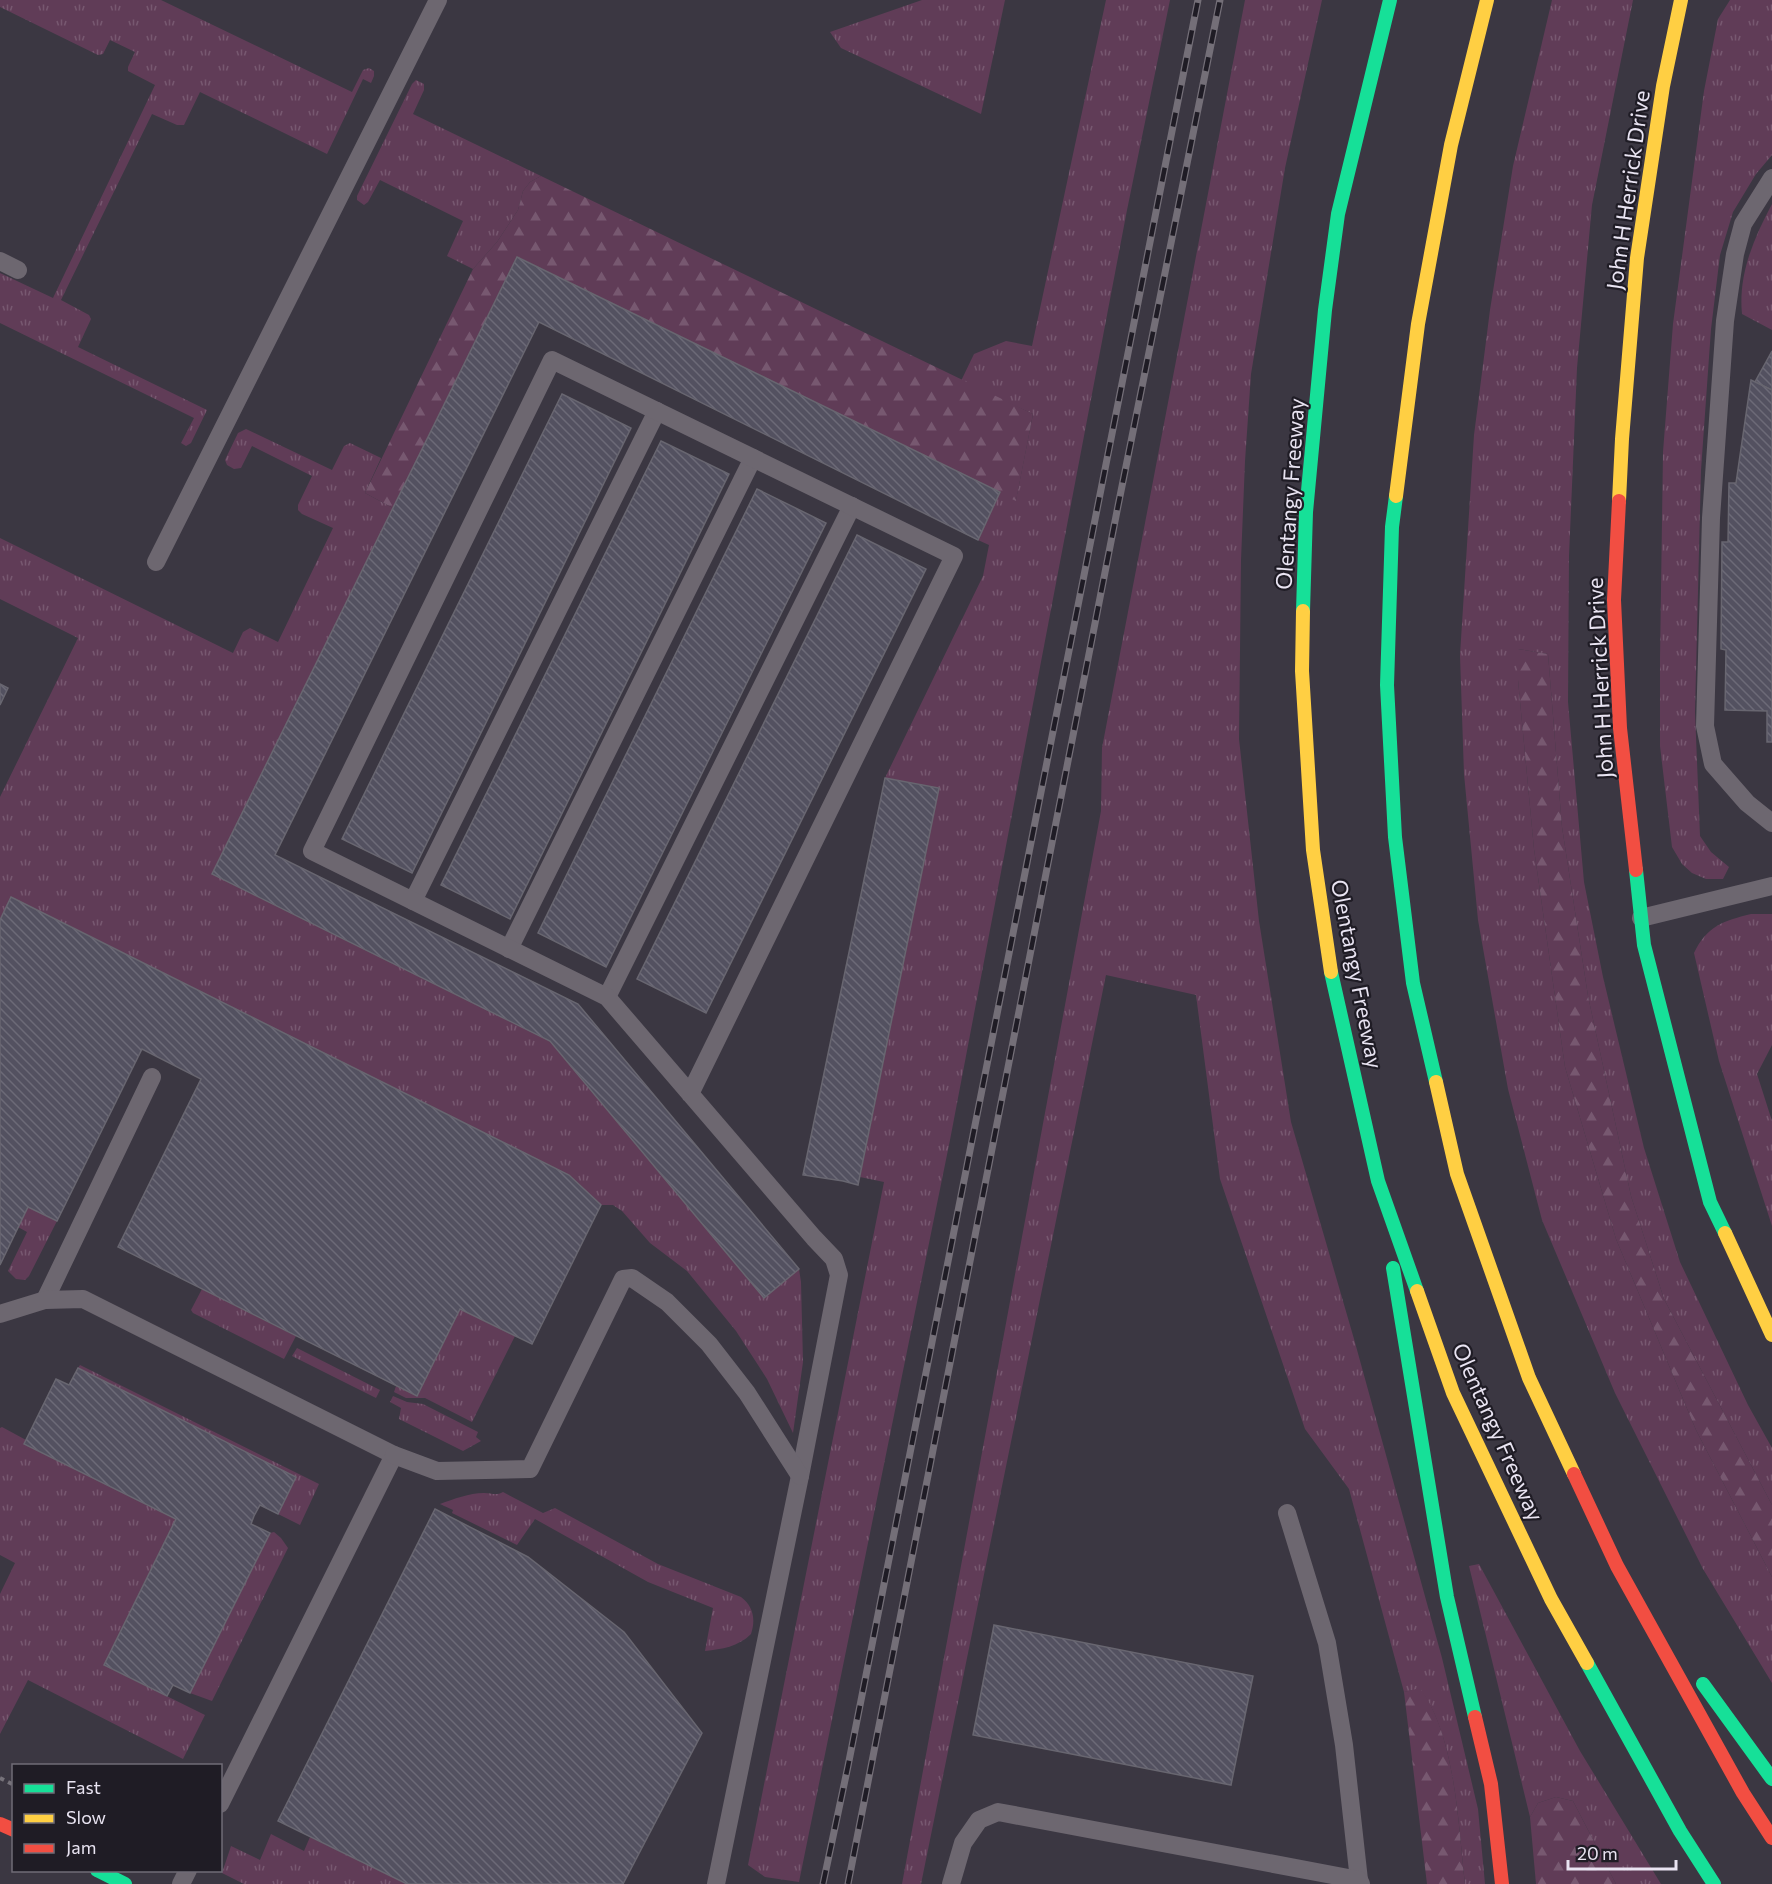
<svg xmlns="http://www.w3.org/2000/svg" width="1772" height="1884" font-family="Commissioner,sans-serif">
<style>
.grass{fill:url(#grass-tufts)}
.forest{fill:url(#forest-firs)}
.building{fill:url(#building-back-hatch);stroke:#686670;stroke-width:1.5}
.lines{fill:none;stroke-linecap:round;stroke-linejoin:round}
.path{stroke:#76727a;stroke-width:4;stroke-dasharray:4.5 4.5;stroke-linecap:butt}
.lane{stroke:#6d6770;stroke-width:18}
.fast{stroke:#16e098;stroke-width:14}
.slow{stroke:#ffcf43;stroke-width:14}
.jam{stroke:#f24e42;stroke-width:14}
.rail-casing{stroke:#746f78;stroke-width:7}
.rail{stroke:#1f1c25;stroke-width:4.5;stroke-dasharray:14;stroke-linecap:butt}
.labels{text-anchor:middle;stroke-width:4.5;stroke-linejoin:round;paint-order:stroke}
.street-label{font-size:22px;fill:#e9e4f2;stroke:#1f1c25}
</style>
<defs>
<pattern id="grass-tufts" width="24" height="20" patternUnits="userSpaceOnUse" patternTransform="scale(1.5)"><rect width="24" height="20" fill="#603c57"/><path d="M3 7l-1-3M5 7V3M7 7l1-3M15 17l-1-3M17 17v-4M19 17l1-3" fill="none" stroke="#775870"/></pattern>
<pattern id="forest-firs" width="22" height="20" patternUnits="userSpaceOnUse" patternTransform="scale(1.5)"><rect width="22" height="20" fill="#603c57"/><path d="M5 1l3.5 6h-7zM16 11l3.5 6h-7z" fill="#775870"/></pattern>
<pattern id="building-back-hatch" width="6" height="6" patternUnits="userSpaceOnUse" patternTransform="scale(1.5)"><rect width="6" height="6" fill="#535160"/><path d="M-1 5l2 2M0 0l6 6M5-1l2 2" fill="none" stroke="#6c6a77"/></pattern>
</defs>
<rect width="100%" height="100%" fill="#3b3742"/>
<g class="grass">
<path d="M 0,0 L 161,0 L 352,92 L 363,70 L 369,68 L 374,71 L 374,76 L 371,83 L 363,79 L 327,154 L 200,92 L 184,125 L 177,125 L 152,114 L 61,300 L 89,315 L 91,319 L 78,347 L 207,410 L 191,443 L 186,446 L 181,443 L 194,418 L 0,323 L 0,273 L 53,298 L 155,85 L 128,71 L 128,67 L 135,52 L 110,40 L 103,54 L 98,55 L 0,7 Z"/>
<path d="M 922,0 L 1005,0 L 981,114 L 841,48 L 830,32 Z"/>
<path d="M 1106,0 L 1170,0 L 1127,210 L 950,1140 L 799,1882 L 765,1877 L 748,1865 L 884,1182 L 860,1177 L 939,788 L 885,778 L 983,576 L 989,545 L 978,540 L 1000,492 L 1016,500 L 1033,414 L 961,381 L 974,354 L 1006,341 L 1032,346 Z"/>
<path d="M 1245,0 L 1322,0 L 1285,168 L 1251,374 L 1245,461 L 1241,560 L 1239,739 L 1259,921 L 1291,1122 L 1354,1339 L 1442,1658 L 1478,1809 L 1485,1884 L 1465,1884 C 1458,1824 1456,1737 1420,1689 L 1404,1692 L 1349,1489 L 1305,1429 L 1220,1179 L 1196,995 L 1106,975 L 921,1884 L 902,1884 L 1101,811 L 1102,748 Z"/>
<path d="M 1552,0 L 1633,0 L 1592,205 L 1577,368 L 1569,556 L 1568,702 L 1584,882 L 1603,977 L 1644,1148 L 1680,1262 L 1748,1405 L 1772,1448 L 1772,1505 L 1664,1299 L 1631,1196 L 1588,996 L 1562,827 L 1548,654 L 1518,649 L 1518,680 L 1534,849 L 1565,1067 L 1616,1239 L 1696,1430 L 1772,1577 L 1772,1683 L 1703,1569 L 1615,1393 L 1542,1220 L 1508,1089 L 1478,920 L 1464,774 L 1460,655 L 1474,435 L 1490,310 L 1513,166 Z"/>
<path d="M 1730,0 L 1772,0 L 1772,155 L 1756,174 L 1733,212 L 1720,255 L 1711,329 L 1701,470 L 1695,712 L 1700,836 L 1711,852 L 1729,867 L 1723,879 L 1706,879 L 1692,873 L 1682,864 L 1672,847 L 1660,746 L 1660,659 L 1663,452 L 1673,324 L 1704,91 L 1718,19 Z"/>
<path d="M 416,80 L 424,84 L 424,90 L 413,114 L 541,176 L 530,182 L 523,191 L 518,210 L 497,242 L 473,269 L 447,256 L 463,221 L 380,180 L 368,202 L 364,205 L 357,200 L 357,196 L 412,84 Z"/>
<path d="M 1772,204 L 1772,330 L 1742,314 C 1738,274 1754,238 1772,204 Z"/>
<path d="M 246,429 L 332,470 L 344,446 L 350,443 L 381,458 L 365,493 L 393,508 L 213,874 L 550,1041 L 764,1297 L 799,1269 L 801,1282 L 803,1362 L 793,1433 L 767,1379 L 736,1331 L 687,1271 L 650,1243 L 622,1211 L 613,1205 L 601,1205 L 0,920 L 0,797 L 78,638 L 0,599 L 0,538 L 233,653 L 243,632 L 250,628 L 278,642 L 333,528 L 302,514 L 298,510 L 298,505 L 312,476 L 252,446 L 241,468 L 234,469 L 227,465 L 225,460 L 238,433 Z"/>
<path d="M 1751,914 L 1772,914 L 1772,1045 L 1757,1074 L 1772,1121 L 1772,1226 L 1719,1061 L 1694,953 C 1707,926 1723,921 1751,914 Z"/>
<path d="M 28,1207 L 57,1221 L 29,1276 L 25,1280 L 16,1279 L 8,1271 L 27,1232 L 18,1227 Z"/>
<path d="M 202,1289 L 296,1336 L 284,1359 L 193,1313 L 191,1310 Z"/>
<path d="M 460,1309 L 515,1336 L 472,1422 L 425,1398 L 406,1398 L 394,1392 L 396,1386 L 417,1396 Z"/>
<path d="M 297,1348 L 380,1390 L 376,1398 L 292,1356 Z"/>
<path d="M 80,1365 L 319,1484 L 300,1525 L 278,1514 L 296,1477 L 78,1368 Z"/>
<path d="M 393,1396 L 407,1402 L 423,1404 L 478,1432 L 476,1437 L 481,1441 L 463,1451 L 399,1419 L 401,1408 L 390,1402 Z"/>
<path d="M 2,1427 L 26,1440 L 25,1444 L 176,1519 L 104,1665 L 205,1715 L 183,1759 L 28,1680 L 0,1734 L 0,1594 L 15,1563 L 0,1555 L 0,1428 Z"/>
<path d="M 503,1492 L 543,1513 L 555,1508 L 658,1564 L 741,1597 C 753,1606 756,1619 751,1634 C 738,1647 722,1649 705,1651 L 713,1608 L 648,1582 L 535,1519 L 517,1545 L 452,1513 L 453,1510 L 440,1504 C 454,1499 469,1493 484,1493 C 492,1493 496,1496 503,1492 Z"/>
<path d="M 274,1532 L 281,1538 L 288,1548 L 212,1701 L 190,1693 L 270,1533 Z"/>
<path d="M 1479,1564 L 1580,1751 L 1661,1884 L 1616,1884 L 1573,1801 L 1556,1797 L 1538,1803 L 1530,1817 L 1469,1566 Z"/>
<path d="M 271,1834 L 304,1851 L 310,1837 L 407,1884 L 244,1884 L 222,1873 L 231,1846 L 260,1860 Z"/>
</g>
<g class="forest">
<path d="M 541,176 L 1033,414 L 1016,501 L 518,257 L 393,508 L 365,493 L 473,269 L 497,242 L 518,210 L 523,191 L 530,182 Z"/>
<path d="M 1518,649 L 1548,654 L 1562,827 L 1588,996 L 1631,1196 L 1664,1299 L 1772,1505 L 1772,1577 L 1696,1430 L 1616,1239 L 1565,1067 L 1534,849 L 1518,680 Z"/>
<path d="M 1420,1688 C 1456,1737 1458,1824 1465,1884 L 1427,1884 L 1404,1692 Z"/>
<path d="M 1556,1797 L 1573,1801 L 1616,1884 L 1536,1884 L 1530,1817 L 1538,1803 Z"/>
</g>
<g class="building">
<path d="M 517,257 L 1000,492 L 978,540 L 539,322 L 275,855 L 578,1004 L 799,1269 L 764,1298 L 550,1041 L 212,874 Z"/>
<path d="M 1772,351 L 1772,390 L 1755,382 Z"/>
<path d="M 1751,380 L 1772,390 L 1772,742 L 1767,742 L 1767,711 L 1725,710 L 1726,650 L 1721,649 L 1722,542 L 1728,542 L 1729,483 L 1736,483 Z"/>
<path d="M 562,394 L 631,428 L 412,873 L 342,839 Z"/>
<path d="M 661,441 L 729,474 L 510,919 L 441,885 Z"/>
<path d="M 757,489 L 826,523 L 606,967 L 538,933 Z"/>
<path d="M 857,535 L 926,569 L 706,1013 L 637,979 Z"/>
<path d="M 0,684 L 8,688 L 0,705 Z"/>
<path d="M 885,778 L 939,788 L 858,1185 L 843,1181 L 803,1175 Z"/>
<path d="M 11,897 L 569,1175 L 601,1205 L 532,1344 L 460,1309 L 417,1396 L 118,1247 L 201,1079 L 142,1049 L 57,1221 L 28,1207 L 0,1265 L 0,920 Z"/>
<path d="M 78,1368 L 296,1477 L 278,1514 L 260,1505 L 254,1516 L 251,1524 L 270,1533 L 190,1693 L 173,1685 L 167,1696 L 104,1665 L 176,1519 L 24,1444 L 56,1379 L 69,1385 Z"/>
<path d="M 435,1509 L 528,1557 L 624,1632 L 702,1733 L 623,1884 L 407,1884 L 278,1821 Z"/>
<path d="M 994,1625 L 1253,1676 L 1231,1785 L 973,1735 Z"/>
</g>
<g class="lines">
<path class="path" d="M 0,1778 L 14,1785"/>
<g class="lane">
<path d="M 1772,178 L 1743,224 L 1735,254 L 1725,321 L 1711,518 L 1705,726 L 1713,764 L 1747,803 L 1772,823"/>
<path d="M 0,261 L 18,270"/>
<path d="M 156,562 L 438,0"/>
<path d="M 413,901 L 657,411"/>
<path d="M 1641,918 L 1772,886"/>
<path d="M 509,949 L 753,458"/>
<path d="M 607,997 L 852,506"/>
<path d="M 690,1094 L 954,556 L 552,360 L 312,851 L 607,997 L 814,1238 L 834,1259 L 839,1275 L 800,1476 L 716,1884"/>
<path d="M 45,1300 L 152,1077"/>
<path d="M 0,1314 L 45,1300 L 83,1299 L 394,1455 L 220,1804"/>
<path d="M 394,1455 L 437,1471 L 530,1469 L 623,1279 L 632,1278 L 667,1302 L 709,1344 L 747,1393 L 800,1476"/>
<path d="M 1287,1513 L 1327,1643 L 1344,1745 L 1359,1880"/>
<path d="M 181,1884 L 188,1870"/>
<path d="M 951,1884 L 963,1843 L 979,1820 L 998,1812 L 1359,1880 L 1361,1884"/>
</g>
<g class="fast">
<path d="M 1396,496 L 1392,527 L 1387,685 L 1395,837 L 1413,983 L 1436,1082"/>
<path d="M 1303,611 L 1306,512 L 1325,310 L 1338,214 L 1390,0"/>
<path d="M 1636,870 L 1644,945 L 1710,1202 L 1725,1233"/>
<path d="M 1331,972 L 1378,1181 L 1417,1291"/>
<path d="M 1393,1268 L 1447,1597 L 1475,1717"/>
<path d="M 1587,1663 L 1680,1831 L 1714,1884"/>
<path d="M 1703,1684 L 1772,1779"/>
<path d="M 97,1870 L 125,1884"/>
</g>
<g class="slow">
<path d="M 1396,496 L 1418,324 L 1451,145 L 1487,0"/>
<path d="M 1619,501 L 1622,439 L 1637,258 L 1663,86 L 1681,0"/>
<path d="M 1303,611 L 1302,671 L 1313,850 L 1331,972"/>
<path d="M 1436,1082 L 1457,1174 L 1529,1378 L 1574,1474"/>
<path d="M 1725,1233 L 1772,1335"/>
<path d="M 1417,1291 L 1453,1393 L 1551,1599 L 1587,1663"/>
</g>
<g class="jam">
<path d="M 1619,501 L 1614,600 L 1620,728 L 1636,870"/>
<path d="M 1574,1474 L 1617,1566 L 1743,1793 L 1772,1838"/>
<path d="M 1475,1717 L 1491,1784 L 1502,1884"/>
<path d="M 0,1824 L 14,1830"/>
</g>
<g class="rail-casing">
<g id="rail">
<path d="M 823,1884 L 848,1766 L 1198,0"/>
<path d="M 848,1884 L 1118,506 L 1220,0"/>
</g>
</g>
<use href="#rail" class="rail"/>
</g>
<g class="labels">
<g class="street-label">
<text transform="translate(1628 190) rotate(-82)" y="8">John H Herrick Drive</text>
<text transform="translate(1290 494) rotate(-86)" y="8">Olentangy Freeway</text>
<text transform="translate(1600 678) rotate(-93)" y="8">John H Herrick Drive</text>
<text transform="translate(1357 974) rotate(79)" y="8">Olentangy Freeway</text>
<text transform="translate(1498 1432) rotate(66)" y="8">Olentangy Freeway</text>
</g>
</g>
<rect x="12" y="1764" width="210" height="108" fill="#1f1c25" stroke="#706c77" stroke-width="1.5"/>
<rect x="24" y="1784" width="30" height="9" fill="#16e098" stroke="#706c77" stroke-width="1.5"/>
<text x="66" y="1794" font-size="18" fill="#e9e4f2">Fast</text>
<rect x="24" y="1814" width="30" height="9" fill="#ffcf43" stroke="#706c77" stroke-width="1.5"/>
<text x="66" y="1824" font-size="18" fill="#e9e4f2">Slow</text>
<rect x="24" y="1844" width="30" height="9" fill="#f24e42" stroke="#706c77" stroke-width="1.5"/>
<text x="66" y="1854" font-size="18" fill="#e9e4f2">Jam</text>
<path d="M1568 1860v9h108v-9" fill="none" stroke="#e9e4f2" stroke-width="3"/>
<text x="1577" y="1860" font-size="18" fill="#e9e4f2" stroke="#1f1c25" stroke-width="4.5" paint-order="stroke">20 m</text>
</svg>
